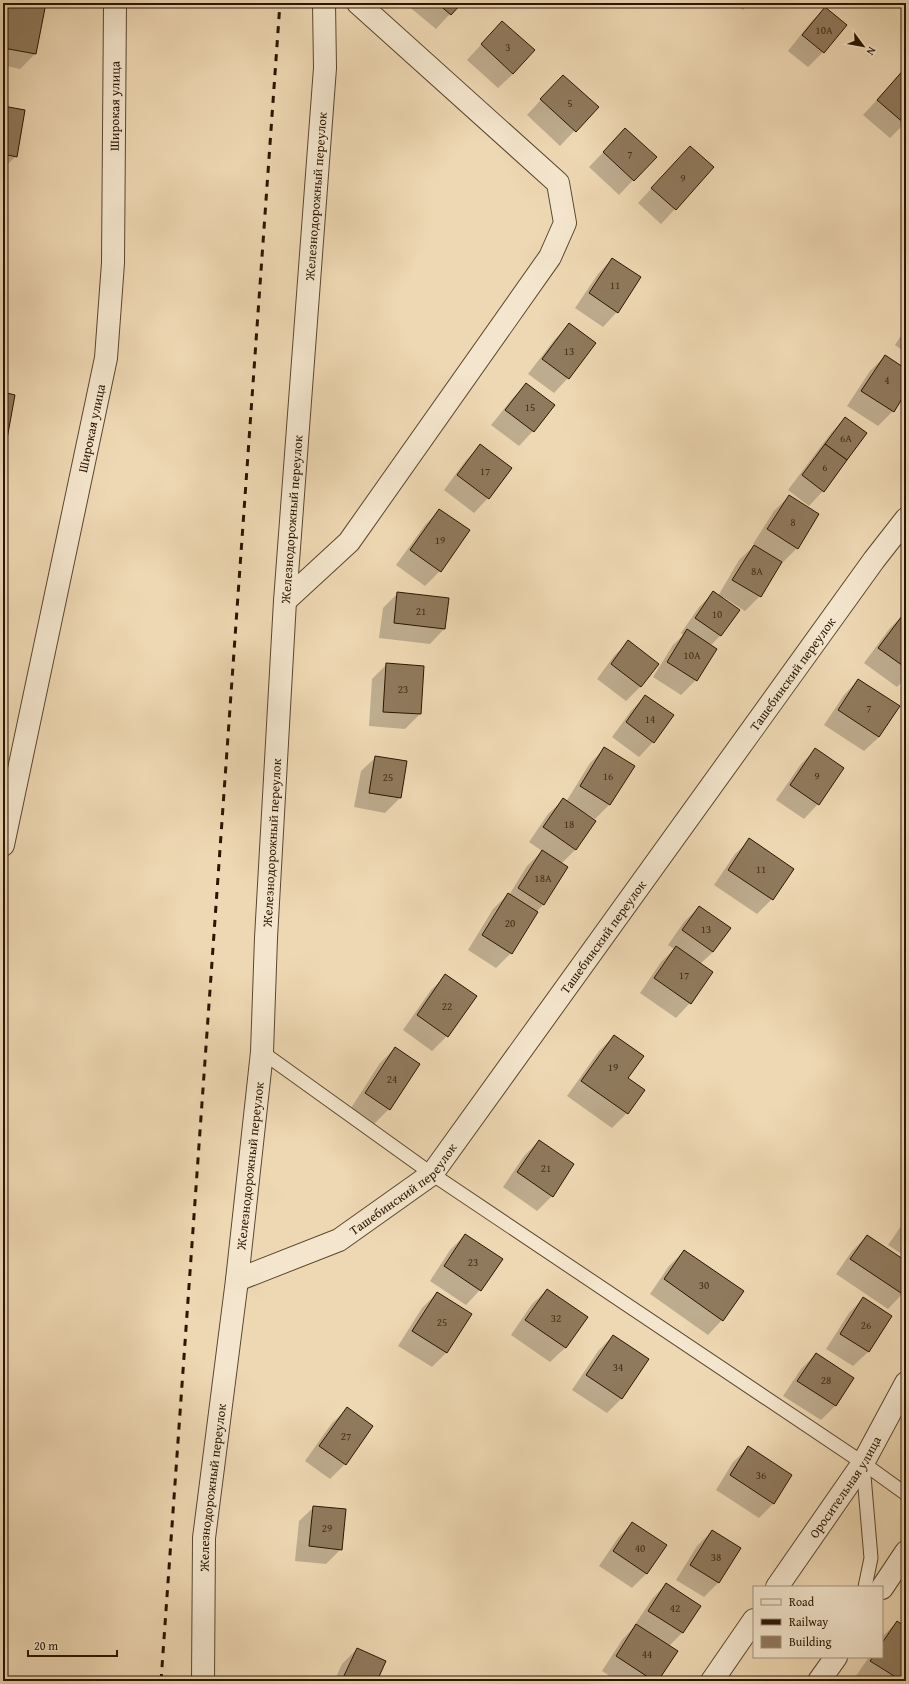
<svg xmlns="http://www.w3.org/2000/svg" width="909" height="1684" font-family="'Gentium Book Plus',serif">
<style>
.shadow{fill:#0003}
.building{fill:#907a5d;stroke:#2a1500}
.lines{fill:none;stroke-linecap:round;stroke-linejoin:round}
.lane-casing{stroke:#5b462d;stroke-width:15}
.street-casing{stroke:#5b462d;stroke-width:24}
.lane{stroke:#f4e6ce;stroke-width:13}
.street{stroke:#f4e6ce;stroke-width:22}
.rail{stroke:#2a1500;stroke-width:3;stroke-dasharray:7 7;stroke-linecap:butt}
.labels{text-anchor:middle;stroke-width:4;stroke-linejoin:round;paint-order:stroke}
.number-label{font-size:11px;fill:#442e17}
.street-label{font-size:13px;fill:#2a1500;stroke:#f4e6ce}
</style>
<rect width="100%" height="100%" fill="#eed8b3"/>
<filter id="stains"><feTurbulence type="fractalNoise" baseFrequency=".005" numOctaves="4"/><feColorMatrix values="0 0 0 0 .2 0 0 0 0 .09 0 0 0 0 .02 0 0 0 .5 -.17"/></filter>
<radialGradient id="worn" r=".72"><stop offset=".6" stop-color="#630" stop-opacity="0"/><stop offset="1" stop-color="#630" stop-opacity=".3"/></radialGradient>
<g class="shadow">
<path d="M 3,3 L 45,3 L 35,54 L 20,69 L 3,65 Z"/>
<path d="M 409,3 L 460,3 L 436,29 L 407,5 Z"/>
<path d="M 735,3 L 749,3 L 743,10 Z"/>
<path d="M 825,8 L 845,25 L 823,52 L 808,67 L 788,51 L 811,22 Z"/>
<path d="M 488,37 L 513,74 L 498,88 L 467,60 Z"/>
<path d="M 906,68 L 906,122 L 890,138 L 863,115 Z"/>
<path d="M 549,91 L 597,107 L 560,146 L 527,115 Z"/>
<path d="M 3,107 L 16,156 L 3,169 Z"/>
<path d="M 611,144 L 655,157 L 619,195 L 589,167 Z"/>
<path d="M 690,147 L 675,209 L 661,224 L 638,203 Z"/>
<path d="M 612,259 L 617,312 L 603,327 L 575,308 L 598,274 Z"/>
<path d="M 569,325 L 595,343 L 568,378 L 554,393 L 528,374 L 555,339 Z"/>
<path d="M 906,328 L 906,353 L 895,345 Z"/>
<path d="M 885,356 L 906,370 L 906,391 L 893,411 L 878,426 L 847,406 L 870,371 Z"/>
<path d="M 526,384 L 554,405 L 533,431 L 519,446 L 491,425 L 512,399 Z"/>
<path d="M 845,418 L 823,491 L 809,506 L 788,490 L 831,433 Z"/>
<path d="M 481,445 L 488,498 L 474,513 L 444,490 L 466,460 Z"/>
<path d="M 789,496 L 797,548 L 782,563 L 781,562 L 760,596 L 745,611 L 723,597 L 722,599 L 738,610 L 720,636 L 710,646 L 716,649 L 696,680 L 681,695 L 653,677 L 673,645 L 683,635 L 681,633 L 699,607 L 713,593 L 718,596 L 739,560 L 755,545 L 753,544 L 774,511 Z"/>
<path d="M 440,510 L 440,571 L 425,586 L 396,565 L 425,525 Z"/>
<path d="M 398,593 L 448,599 L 444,629 L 430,644 L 379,638 L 383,608 Z"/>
<path d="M 905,613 L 906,614 L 906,678 L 897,687 L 864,663 L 890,628 Z"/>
<path d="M 628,642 L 641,686 L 626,701 L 597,679 L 614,656 Z"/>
<path d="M 386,665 L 423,667 L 420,714 L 405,729 L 369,726 L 372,679 Z"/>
<path d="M 858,680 L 898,707 L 879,737 L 864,751 L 824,725 L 844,695 Z"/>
<path d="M 645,696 L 653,742 L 639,757 L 612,737 L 631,711 Z"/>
<path d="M 605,748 L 610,804 L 595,819 L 585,813 L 584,814 L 595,822 L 575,850 L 561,864 L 544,904 L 536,912 L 511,953 L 496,968 L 468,950 L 493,909 L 508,894 L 509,895 L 527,866 L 542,851 L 529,842 L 548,814 L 563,800 L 566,802 L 590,763 Z"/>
<path d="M 816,749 L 818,804 L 804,819 L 776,800 L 801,764 Z"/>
<path d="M 376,757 L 406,762 L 400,798 L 385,813 L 354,807 L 361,771 Z"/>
<path d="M 750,840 L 792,869 L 772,899 L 757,914 L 714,885 L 735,854 Z"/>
<path d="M 699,907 L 713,952 L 700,964 L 690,1003 L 676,1018 L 640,993 L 661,962 L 674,949 L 668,945 L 684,922 Z"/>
<path d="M 446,976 L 476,996 L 447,1036 L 432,1051 L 403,1030 L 431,990 Z"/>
<path d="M 614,1036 L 627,1078 L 627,1113 L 612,1128 L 567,1096 L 599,1051 Z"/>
<path d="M 395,1048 L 389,1109 L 374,1124 L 351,1108 L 380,1063 Z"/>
<path d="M 539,1141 L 552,1196 L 537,1211 L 503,1187 L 524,1156 Z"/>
<path d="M 906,1219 L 906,1257 L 888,1245 Z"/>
<path d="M 465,1235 L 480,1290 L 466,1305 L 430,1281 L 450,1250 Z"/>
<path d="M 867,1236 L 906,1262 L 906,1290 L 888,1309 L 836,1274 L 852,1251 Z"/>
<path d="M 684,1251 L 722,1320 L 708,1335 L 650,1294 L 669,1266 Z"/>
<path d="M 547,1290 L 586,1317 L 565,1348 L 550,1362 L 511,1335 L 532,1304 Z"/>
<path d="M 437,1293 L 470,1314 L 446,1353 L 432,1367 L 398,1346 L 422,1308 Z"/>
<path d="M 863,1298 L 891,1316 L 868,1352 L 853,1366 L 826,1349 L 849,1313 Z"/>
<path d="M 613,1336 L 647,1360 L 621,1399 L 607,1413 L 572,1390 L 598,1351 Z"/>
<path d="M 816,1354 L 853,1378 L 835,1406 L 821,1420 L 783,1396 L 801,1369 Z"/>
<path d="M 347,1409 L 345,1464 L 330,1479 L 305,1461 L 332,1423 Z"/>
<path d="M 748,1448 L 774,1503 L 759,1518 L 716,1490 L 733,1462 Z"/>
<path d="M 314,1507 L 341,1549 L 326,1564 L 295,1561 L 299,1521 Z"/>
<path d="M 632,1523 L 665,1546 L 646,1574 L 632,1588 L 599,1566 L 618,1538 Z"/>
<path d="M 712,1531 L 719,1582 L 704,1597 L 676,1580 L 697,1546 Z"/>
<path d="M 666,1584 L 683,1632 L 669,1646 L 657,1681 L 617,1681 L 602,1671 L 622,1640 L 635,1626 L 634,1626 L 652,1599 Z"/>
<path d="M 897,1622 L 906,1628 L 906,1674 L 901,1681 L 864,1681 L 856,1676 L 869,1657 L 882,1657 L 882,1637 Z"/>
<path d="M 357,1649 L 385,1662 L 376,1681 L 334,1681 L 342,1664 Z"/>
</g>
<g class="building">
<path d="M 3,3 L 46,3 L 36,54 L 3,48 Z"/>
<path d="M 437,3 L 462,3 L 451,15 Z"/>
<path d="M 825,7 L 847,25 L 824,53 L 802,35 Z"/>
<path d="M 502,21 L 535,50 L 513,74 L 481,44 Z"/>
<path d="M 906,67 L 906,123 L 905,124 L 877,100 Z"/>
<path d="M 563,75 L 599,107 L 576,132 L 540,99 Z"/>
<path d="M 3,106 L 25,110 L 17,157 L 3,154 Z"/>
<path d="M 625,128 L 657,157 L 634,181 L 603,152 Z"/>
<path d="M 690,146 L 714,167 L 676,210 L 651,188 Z"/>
<path d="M 612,258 L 641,277 L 618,313 L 589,293 Z"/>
<path d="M 569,323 L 596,343 L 569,379 L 542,359 Z"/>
<path d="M 885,355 L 906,369 L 906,392 L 894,412 L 861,391 Z"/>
<path d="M 526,383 L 555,405 L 534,432 L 505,410 Z"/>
<path d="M 3,392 L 15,395 L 7,439 L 3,438 Z"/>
<path d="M 845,417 L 867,433 L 847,460 L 825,444 Z"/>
<path d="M 480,444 L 512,468 L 489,499 L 457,475 Z"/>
<path d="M 825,444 L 847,460 L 824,492 L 802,475 Z"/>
<path d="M 789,495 L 819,514 L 798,549 L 767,529 Z"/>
<path d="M 439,509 L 470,530 L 441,572 L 410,550 Z"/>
<path d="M 754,545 L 782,562 L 761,597 L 732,580 Z"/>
<path d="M 713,591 L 740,610 L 721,636 L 695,618 Z"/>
<path d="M 397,592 L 449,598 L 445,629 L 394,623 Z"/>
<path d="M 905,612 L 906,613 L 906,668 L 878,648 Z"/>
<path d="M 687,629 L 717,649 L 697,681 L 667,662 Z"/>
<path d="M 628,640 L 659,664 L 641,687 L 611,664 Z"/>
<path d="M 386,663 L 424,666 L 421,714 L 383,712 Z"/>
<path d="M 858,679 L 900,706 L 879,737 L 838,710 Z"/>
<path d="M 645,695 L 674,715 L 654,743 L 626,722 Z"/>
<path d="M 604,747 L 635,766 L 610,805 L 580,786 Z"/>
<path d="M 815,748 L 844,768 L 819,805 L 790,785 Z"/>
<path d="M 375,756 L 407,761 L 401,798 L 369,793 Z"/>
<path d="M 563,798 L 596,821 L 576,850 L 543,827 Z"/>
<path d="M 749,838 L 794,869 L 773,900 L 728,870 Z"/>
<path d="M 542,850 L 568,867 L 544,905 L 518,888 Z"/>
<path d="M 508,893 L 538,912 L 512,954 L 482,935 Z"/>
<path d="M 699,906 L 731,928 L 713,952 L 682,930 Z"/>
<path d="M 676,946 L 713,972 L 691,1004 L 654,978 Z"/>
<path d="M 445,974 L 477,996 L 448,1037 L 417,1015 Z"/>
<path d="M 614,1035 L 644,1056 L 628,1078 L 645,1090 L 628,1114 L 581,1081 Z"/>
<path d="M 395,1047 L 420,1064 L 390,1110 L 365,1093 Z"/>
<path d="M 539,1140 L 574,1164 L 553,1197 L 517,1172 Z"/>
<path d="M 906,1225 L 906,1233 L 902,1230 Z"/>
<path d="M 465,1234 L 503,1259 L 481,1291 L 444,1266 Z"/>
<path d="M 867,1235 L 906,1261 L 906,1292 L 904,1295 L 850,1259 Z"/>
<path d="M 684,1250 L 744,1291 L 723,1321 L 664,1279 Z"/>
<path d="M 547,1289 L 588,1317 L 566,1348 L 525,1320 Z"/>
<path d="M 437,1292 L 472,1314 L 447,1353 L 412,1331 Z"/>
<path d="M 863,1297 L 892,1316 L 869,1352 L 840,1334 Z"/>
<path d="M 613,1335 L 649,1359 L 622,1399 L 586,1375 Z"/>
<path d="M 816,1353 L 854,1378 L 836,1406 L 797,1381 Z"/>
<path d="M 347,1407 L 373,1426 L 346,1465 L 319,1446 Z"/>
<path d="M 748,1446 L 792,1475 L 774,1504 L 730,1475 Z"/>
<path d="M 313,1506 L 346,1509 L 342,1550 L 309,1546 Z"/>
<path d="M 632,1522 L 667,1545 L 647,1574 L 613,1551 Z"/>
<path d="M 712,1530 L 741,1548 L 719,1583 L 690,1565 Z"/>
<path d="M 666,1583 L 701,1606 L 683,1633 L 648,1611 Z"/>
<path d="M 897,1621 L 906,1627 L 906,1676 L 902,1681 L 870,1661 L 873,1657 L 882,1657 L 882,1643 Z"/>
<path d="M 636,1624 L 678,1651 L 658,1681 L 654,1681 L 616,1656 Z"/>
<path d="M 357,1648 L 386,1661 L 377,1681 L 342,1680 Z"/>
<path d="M 598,1676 L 606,1681 L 595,1681 Z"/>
</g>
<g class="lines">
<g class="lane-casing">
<g id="lane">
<path d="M 262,1052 L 432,1174 L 863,1463 L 906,1494"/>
<path d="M 863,1464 L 871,1558 L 865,1587"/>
</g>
</g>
<g class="street-casing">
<g id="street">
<path d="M 285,601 L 349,542 L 550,257 L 565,223 L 558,183 L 358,3"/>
<path id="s1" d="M 3,845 L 106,358 L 113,263 L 115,3"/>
<path id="s2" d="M 237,1280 L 339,1240 L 432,1174 L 874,560 L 906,519"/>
<path id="s3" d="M 777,1587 L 863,1463 L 906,1383"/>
<path d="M 882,1588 L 906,1552"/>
<path id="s4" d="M 203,1681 L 204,1538 L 237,1280 L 262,1052 L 266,938 L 285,601 L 325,68 L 324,3"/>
<path d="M 712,1681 L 754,1620"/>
<path d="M 819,1681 L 836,1657"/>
</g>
</g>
<use href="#lane" class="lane"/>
<use href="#street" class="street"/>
<path class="rail" d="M 161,1681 L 280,3"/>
</g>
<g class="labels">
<g class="number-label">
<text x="824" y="34">10А</text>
<text x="508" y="51">3</text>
<text x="570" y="107">5</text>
<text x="630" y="158">7</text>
<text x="683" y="182">9</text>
<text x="615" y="289">11</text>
<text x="569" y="355">13</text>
<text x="887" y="384">4</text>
<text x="530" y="411">15</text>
<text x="846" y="442">6А</text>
<text x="825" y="471">6</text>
<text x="485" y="475">17</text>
<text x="793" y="526">8</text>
<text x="440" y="544">19</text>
<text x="757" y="575">8А</text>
<text x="421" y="615">21</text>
<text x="717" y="618">10</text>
<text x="692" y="659">10А</text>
<text x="403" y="693">23</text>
<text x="869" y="712">7</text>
<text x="650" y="723">14</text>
<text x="608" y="780">16</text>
<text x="817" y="780">9</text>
<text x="388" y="781">25</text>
<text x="569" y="828">18</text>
<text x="761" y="873">11</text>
<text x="543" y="882">18А</text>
<text x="510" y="927">20</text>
<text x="706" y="933">13</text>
<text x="684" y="979">17</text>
<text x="447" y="1010">22</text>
<text x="613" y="1071">19</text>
<text x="392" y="1083">24</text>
<text x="546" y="1172">21</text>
<text x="473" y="1266">23</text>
<text x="704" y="1289">30</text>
<text x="556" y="1322">32</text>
<text x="442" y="1326">25</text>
<text x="866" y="1329">26</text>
<text x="618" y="1371">34</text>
<text x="826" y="1384">28</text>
<text x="346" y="1440">27</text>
<text x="761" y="1479">36</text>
<text x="327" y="1532">29</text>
<text x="640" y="1552">40</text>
<text x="716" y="1561">38</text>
<text x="675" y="1612">42</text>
<text x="647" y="1658">44</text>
</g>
<g class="street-label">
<text dy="5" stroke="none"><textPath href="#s1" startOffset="750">Широкая улица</textPath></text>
<text dy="5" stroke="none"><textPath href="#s4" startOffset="1490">Железнодорожный переулок</textPath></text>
<text dy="5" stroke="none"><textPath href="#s1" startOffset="426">Широкая улица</textPath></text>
<text dy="5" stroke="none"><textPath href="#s4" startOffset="1166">Железнодорожный переулок</textPath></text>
<text dy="5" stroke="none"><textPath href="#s2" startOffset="840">Ташебинский переулок</textPath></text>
<text dy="5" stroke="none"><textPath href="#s4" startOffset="842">Железнодорожный переулок</textPath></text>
<text dy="5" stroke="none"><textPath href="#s2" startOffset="516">Ташебинский переулок</textPath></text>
<text dy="5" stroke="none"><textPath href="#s4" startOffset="518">Железнодорожный переулок</textPath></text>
<text dy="5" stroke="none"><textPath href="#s2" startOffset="192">Ташебинский переулок</textPath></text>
<text dy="5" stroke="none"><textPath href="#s3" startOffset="121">Оросительная улица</textPath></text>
<text dy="5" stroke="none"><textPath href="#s4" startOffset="194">Железнодорожный переулок</textPath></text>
</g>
</g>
<rect width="909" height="1684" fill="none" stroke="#eed8b3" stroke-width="16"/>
<rect x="4" y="4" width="901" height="1676" fill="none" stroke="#2a1500" stroke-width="2"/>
<rect x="8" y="8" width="893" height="1668" fill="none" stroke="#2a1500"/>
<rect x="753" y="1586" width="130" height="72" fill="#f4e6ce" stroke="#a3927c"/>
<rect x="761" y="1599" width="20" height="6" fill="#f4e6ce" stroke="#a3927c"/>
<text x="789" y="1606" font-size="12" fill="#2a1500">Road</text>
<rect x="761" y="1619" width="20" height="6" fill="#2a1500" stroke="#a3927c"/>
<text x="789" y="1626" font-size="12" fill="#2a1500">Railway</text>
<rect x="761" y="1636" width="20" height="12" fill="#907a5d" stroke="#a3927c"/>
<text x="789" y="1646" font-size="12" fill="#2a1500">Building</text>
<g transform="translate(863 46) rotate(122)" stroke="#f4e6ce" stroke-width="3" paint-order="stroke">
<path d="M0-3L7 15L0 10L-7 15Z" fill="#2a1500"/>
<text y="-6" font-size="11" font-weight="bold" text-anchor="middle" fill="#2a1500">N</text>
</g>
<path d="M28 1650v6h89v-6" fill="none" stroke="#2a1500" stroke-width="2"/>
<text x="34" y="1650" font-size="12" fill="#2a1500" stroke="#f4e6ce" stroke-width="3" paint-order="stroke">20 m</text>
<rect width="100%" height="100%" filter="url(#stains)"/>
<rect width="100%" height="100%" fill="url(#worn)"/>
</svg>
